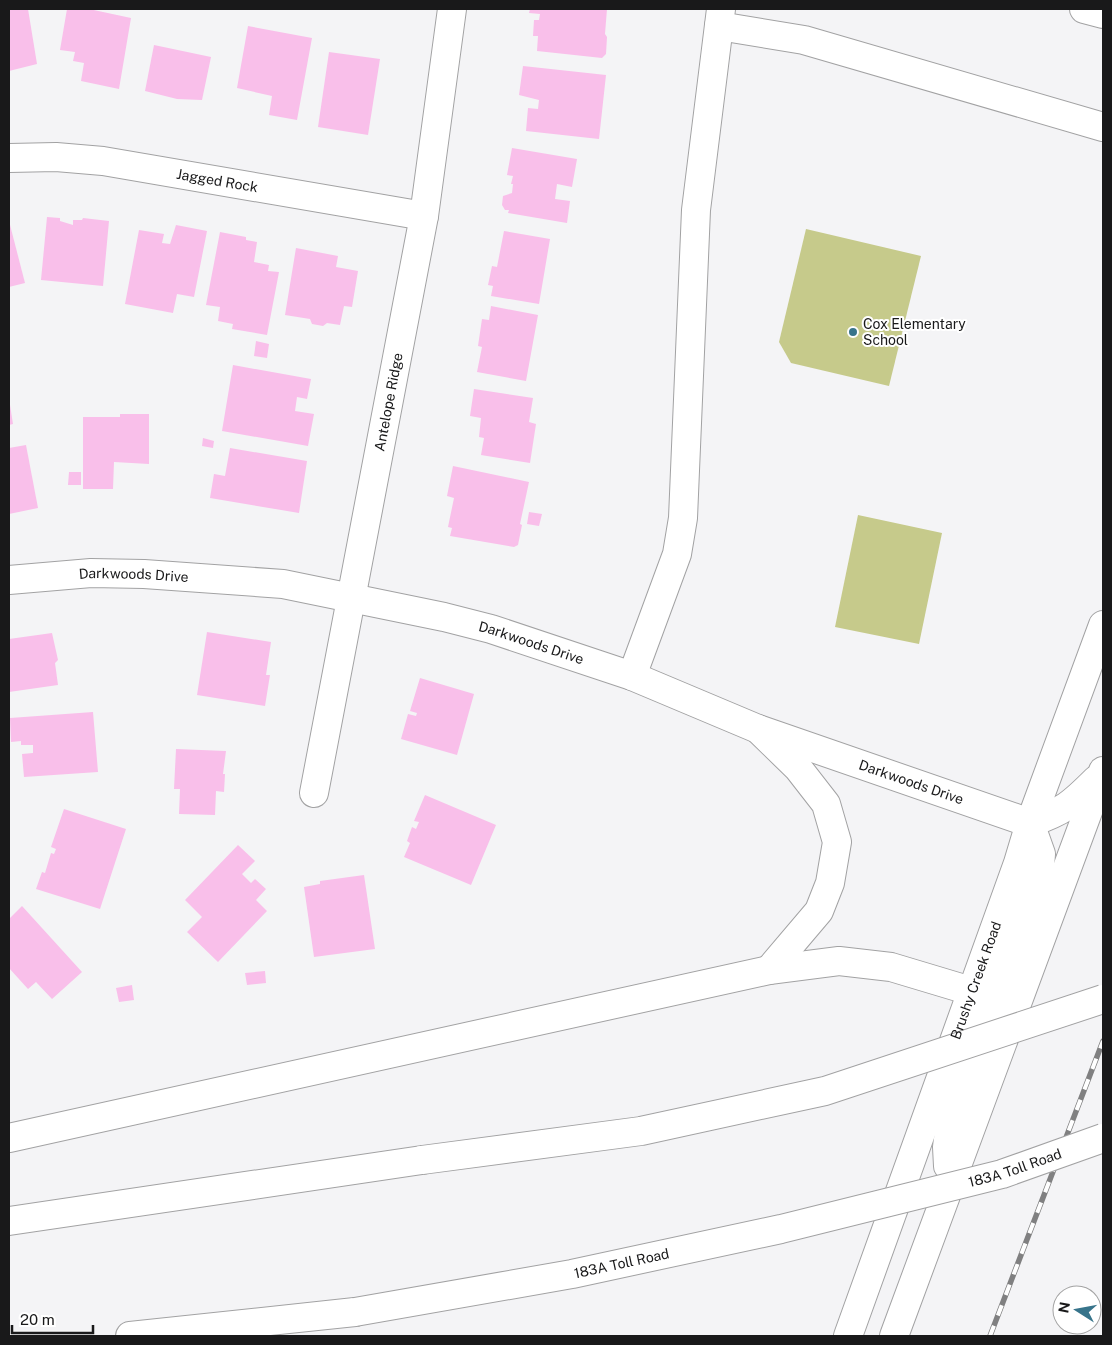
<svg xmlns="http://www.w3.org/2000/svg" width="1112" height="1345" font-family="'Public Sans',sans-serif">
<style>
.green{fill:#c6ca8b}
.building{fill:#f9bfea}
.lines{fill:none;stroke-linecap:round;stroke-linejoin:round}
.minor-casing{stroke:#a2a2a3;stroke-width:30}
.major-casing{stroke:#a2a2a3;stroke-width:30}
.highway-casing{stroke:#a2a2a3;stroke-width:30}
.minor{stroke:#fff;stroke-width:28}
.major{stroke:#fff;stroke-width:28}
.highway{stroke:#fff;stroke-width:28}
.rail-casing{stroke:#808081;stroke-width:5.5}
.rail{stroke:#fff;stroke-width:4;stroke-dasharray:11;stroke-linecap:butt}
.highway-bridge-casing{stroke:#a2a2a3;stroke-width:30;stroke-linecap:butt}
.highway-bridge{stroke:#fff;stroke-width:28}
.poi-dot{fill:#37748b;stroke:#fff;stroke-width:2}
.labels{text-anchor:middle;stroke-width:4;stroke-linejoin:round;paint-order:stroke}
.street-label{font-size:14px;fill:#19191a;stroke:#fff}
.poi-label{font-size:14px;fill:#19191a;stroke:#fff;text-anchor:start}
</style>
<rect width="100%" height="100%" fill="#f4f4f6"/>
<g class="green">
<path d="M 806,229 L 921,256 L 889,386 L 791,363 L 779,342 Z"/>
<path d="M 858,515 L 942,533 L 919,644 L 835,627 Z"/>
</g>
<g class="building">
<path d="M 9,9 L 28,9 L 37,64 L 9,71 Z"/>
<path d="M 67,9 L 89,9 L 131,18 L 119,89 L 81,81 L 84,63 L 73,61 L 75,52 L 60,50 Z"/>
<path d="M 530,9 L 607,9 L 605,34 L 607,37 L 606,54 L 602,58 L 537,51 L 538,36 L 533,36 L 534,20 L 539,20 L 540,14 L 529,13 Z"/>
<path d="M 248,26 L 312,38 L 297,120 L 269,115 L 272,96 L 237,88 Z"/>
<path d="M 154,45 L 211,57 L 202,100 L 177,99 L 145,91 Z"/>
<path d="M 329,52 L 380,59 L 368,135 L 318,127 Z"/>
<path d="M 523,66 L 606,75 L 599,139 L 526,131 L 528,108 L 538,109 L 539,100 L 519,95 Z"/>
<path d="M 512,148 L 577,159 L 572,187 L 557,184 L 555,199 L 570,201 L 567,223 L 508,213 L 509,210 L 505,210 L 502,205 L 503,196 L 512,193 L 513,184 L 511,184 L 513,176 L 507,175 Z"/>
<path d="M 47,217 L 60,218 L 60,221 L 73,225 L 73,220 L 82,220 L 83,218 L 109,221 L 103,286 L 41,280 Z"/>
<path d="M 9,221 L 25,283 L 9,287 Z"/>
<path d="M 176,225 L 207,231 L 194,297 L 177,294 L 173,313 L 125,304 L 139,230 L 164,234 L 162,243 L 170,244 Z"/>
<path d="M 504,231 L 550,239 L 539,304 L 491,296 L 493,286 L 488,285 L 492,266 L 497,267 Z"/>
<path d="M 220,232 L 246,237 L 246,240 L 257,242 L 254,262 L 269,265 L 268,271 L 279,272 L 267,335 L 232,329 L 233,324 L 218,321 L 220,307 L 206,305 Z"/>
<path d="M 296,248 L 338,256 L 336,267 L 358,271 L 352,307 L 344,306 L 340,325 L 327,323 L 323,326 L 312,324 L 310,319 L 285,315 Z"/>
<path d="M 491,306 L 538,315 L 526,381 L 477,372 L 482,347 L 478,346 L 482,319 L 489,320 Z"/>
<path d="M 256,341 L 269,344 L 267,358 L 254,356 Z"/>
<path d="M 233,365 L 311,379 L 307,399 L 297,397 L 295,411 L 314,414 L 308,446 L 222,431 Z"/>
<path d="M 474,389 L 533,398 L 529,422 L 536,424 L 530,463 L 481,455 L 484,438 L 479,437 L 481,418 L 470,416 Z"/>
<path d="M 10,405 L 13,424 L 9,425 L 9,406 Z"/>
<path d="M 120,414 L 149,414 L 149,464 L 114,462 L 113,489 L 83,489 L 83,417 L 120,417 Z"/>
<path d="M 203,438 L 214,441 L 213,448 L 202,446 Z"/>
<path d="M 26,445 L 38,508 L 9,514 L 9,448 Z"/>
<path d="M 230,448 L 307,461 L 299,513 L 210,498 L 214,474 L 225,476 Z"/>
<path d="M 453,466 L 529,482 L 520,524 L 522,525 L 518,545 L 514,547 L 450,536 L 452,528 L 448,527 L 454,498 L 447,496 Z"/>
<path d="M 69,472 L 81,472 L 81,485 L 68,485 Z"/>
<path d="M 529,512 L 542,514 L 539,526 L 527,524 Z"/>
<path d="M 207,632 L 271,642 L 266,675 L 270,675 L 265,706 L 197,695 Z"/>
<path d="M 52,633 L 58,660 L 55,663 L 58,685 L 9,692 L 9,639 Z"/>
<path d="M 420,678 L 474,694 L 457,755 L 401,739 L 408,714 L 416,716 L 417,713 L 410,711 Z"/>
<path d="M 93,712 L 98,772 L 24,777 L 22,754 L 33,753 L 33,745 L 21,745 L 21,741 L 11,742 L 10,718 Z"/>
<path d="M 176,749 L 226,751 L 223,774 L 225,774 L 224,792 L 216,791 L 215,815 L 179,814 L 180,789 L 174,789 Z"/>
<path d="M 425,795 L 496,825 L 471,885 L 404,857 L 410,843 L 407,841 L 412,827 L 416,829 L 419,822 L 414,821 Z"/>
<path d="M 64,809 L 126,829 L 100,909 L 36,889 L 42,872 L 45,873 L 51,853 L 54,854 L 56,849 L 51,847 Z"/>
<path d="M 238,845 L 255,861 L 242,874 L 251,883 L 255,879 L 266,889 L 256,900 L 267,911 L 218,962 L 187,932 L 202,917 L 185,900 Z"/>
<path d="M 364,875 L 375,949 L 314,957 L 304,887 L 320,884 L 320,881 Z"/>
<path d="M 22,906 L 82,972 L 52,999 L 36,982 L 28,989 L 9,968 L 9,919 Z"/>
<path d="M 265,971 L 266,983 L 247,985 L 245,973 Z"/>
<path d="M 132,985 L 134,1000 L 119,1002 L 116,988 Z"/>
</g>
<g class="lines">
<g class="minor-casing">
<g id="minor">
<path d="M 1084,9 L 1103,14"/>
<path d="M 719,26 L 804,40 L 1103,127"/>
<path id="s1" d="M 9,158 L 56,157 L 103,161 L 424,216"/>
<path id="s2" d="M 9,580 L 91,573 L 144,574 L 283,584 L 444,617 L 491,629 L 632,676 L 758,729 L 1030,823"/>
<path d="M 632,676 L 677,554 L 683,518 L 696,210 L 721,9"/>
<path id="s3" d="M 314,793 L 424,216 L 452,9"/>
</g>
</g>
<g class="major-casing">
<g id="major">
<path d="M 1030,823 C 1064,811 1071,805 1096,780"/>
<path d="M 948,1166 L 947,1147 L 950,1124 L 1039,878 L 1041,854 L 1030,823"/>
<path id="s4" d="M 848,1336 L 1018,863 L 1030,823 L 1103,625"/>
<path d="M 894,1336 L 1103,771"/>
</g>
</g>
<g class="highway-casing">
<g id="highway">
<path d="M 758,729 L 798,768 L 826,804 L 837,842 L 830,883 L 819,911 L 769,970"/>
<path d="M 9,1138 L 769,970 L 839,961 L 891,967 L 971,991"/>
<path d="M 9,1221 L 422,1160"/>
<path d="M 130,1336 L 355,1312"/>
</g>
</g>
<use href="#minor" class="minor"/>
<use href="#major" class="major"/>
<use href="#highway" class="highway"/>
<g class="rail-casing">
<path id="rail" d="M 990,1336 L 1103,1041"/>
</g>
<use href="#rail" class="rail"/>
<g class="highway-bridge-casing">
<g id="highway-bridge">
<path d="M 422,1160 L 641,1131 L 825,1091 L 1103,999"/>
<path id="s5" d="M 355,1312 L 572,1274 L 781,1229 L 1002,1174 L 1103,1138"/>
</g>
</g>
<use href="#highway-bridge" class="highway-bridge"/>
</g>
<circle class="poi-dot" cx="853" cy="332" r="5"/>
<g class="labels">
<g class="street-label">
<text dy="5" stroke="none"><textPath href="#s1" startOffset="210">Jagged Rock</textPath></text>
<text dy="5" stroke="none"><textPath href="#s3" startOffset="398">Antelope Ridge</textPath></text>
<text dy="5" stroke="none"><textPath href="#s2" startOffset="125">Darkwoods Drive</textPath></text>
<text dy="5" stroke="none"><textPath href="#s2" startOffset="530">Darkwoods Drive</textPath></text>
<text dy="5" stroke="none"><textPath href="#s2" startOffset="935">Darkwoods Drive</textPath></text>
<text dy="5" stroke="none"><textPath href="#s4" startOffset="378">Brushy Creek Road</textPath></text>
<text dy="5" stroke="none"><textPath href="#s5" startOffset="676">183A Toll Road</textPath></text>
<text dy="5" stroke="none"><textPath href="#s5" startOffset="271">183A Toll Road</textPath></text>
</g>
<g class="poi-label">
<text x="863" y="329">Cox Elementary<tspan x="863" dy="16">School</tspan></text>
</g>
</g>
<rect width="1112" height="1345" fill="none" stroke="#19191a" stroke-width="20"/>
<g transform="translate(1077 1310) rotate(281)"><circle r="24" fill="#ffffff" stroke="#a3a3a3"/>
<path d="M0-4L9 19L0 12L-9 19Z" fill="#37748b"/>
<text y="-8" font-size="14" font-weight="bold" text-anchor="middle" fill="#19191a">N</text>
</g>
<path d="M12 1325v8h81v-8" fill="none" stroke="#19191a" stroke-width="2.5"/>
<text x="20" y="1325" font-size="15" fill="#19191a" stroke="#ffffff" stroke-width="4" paint-order="stroke">20 m</text>
</svg>
